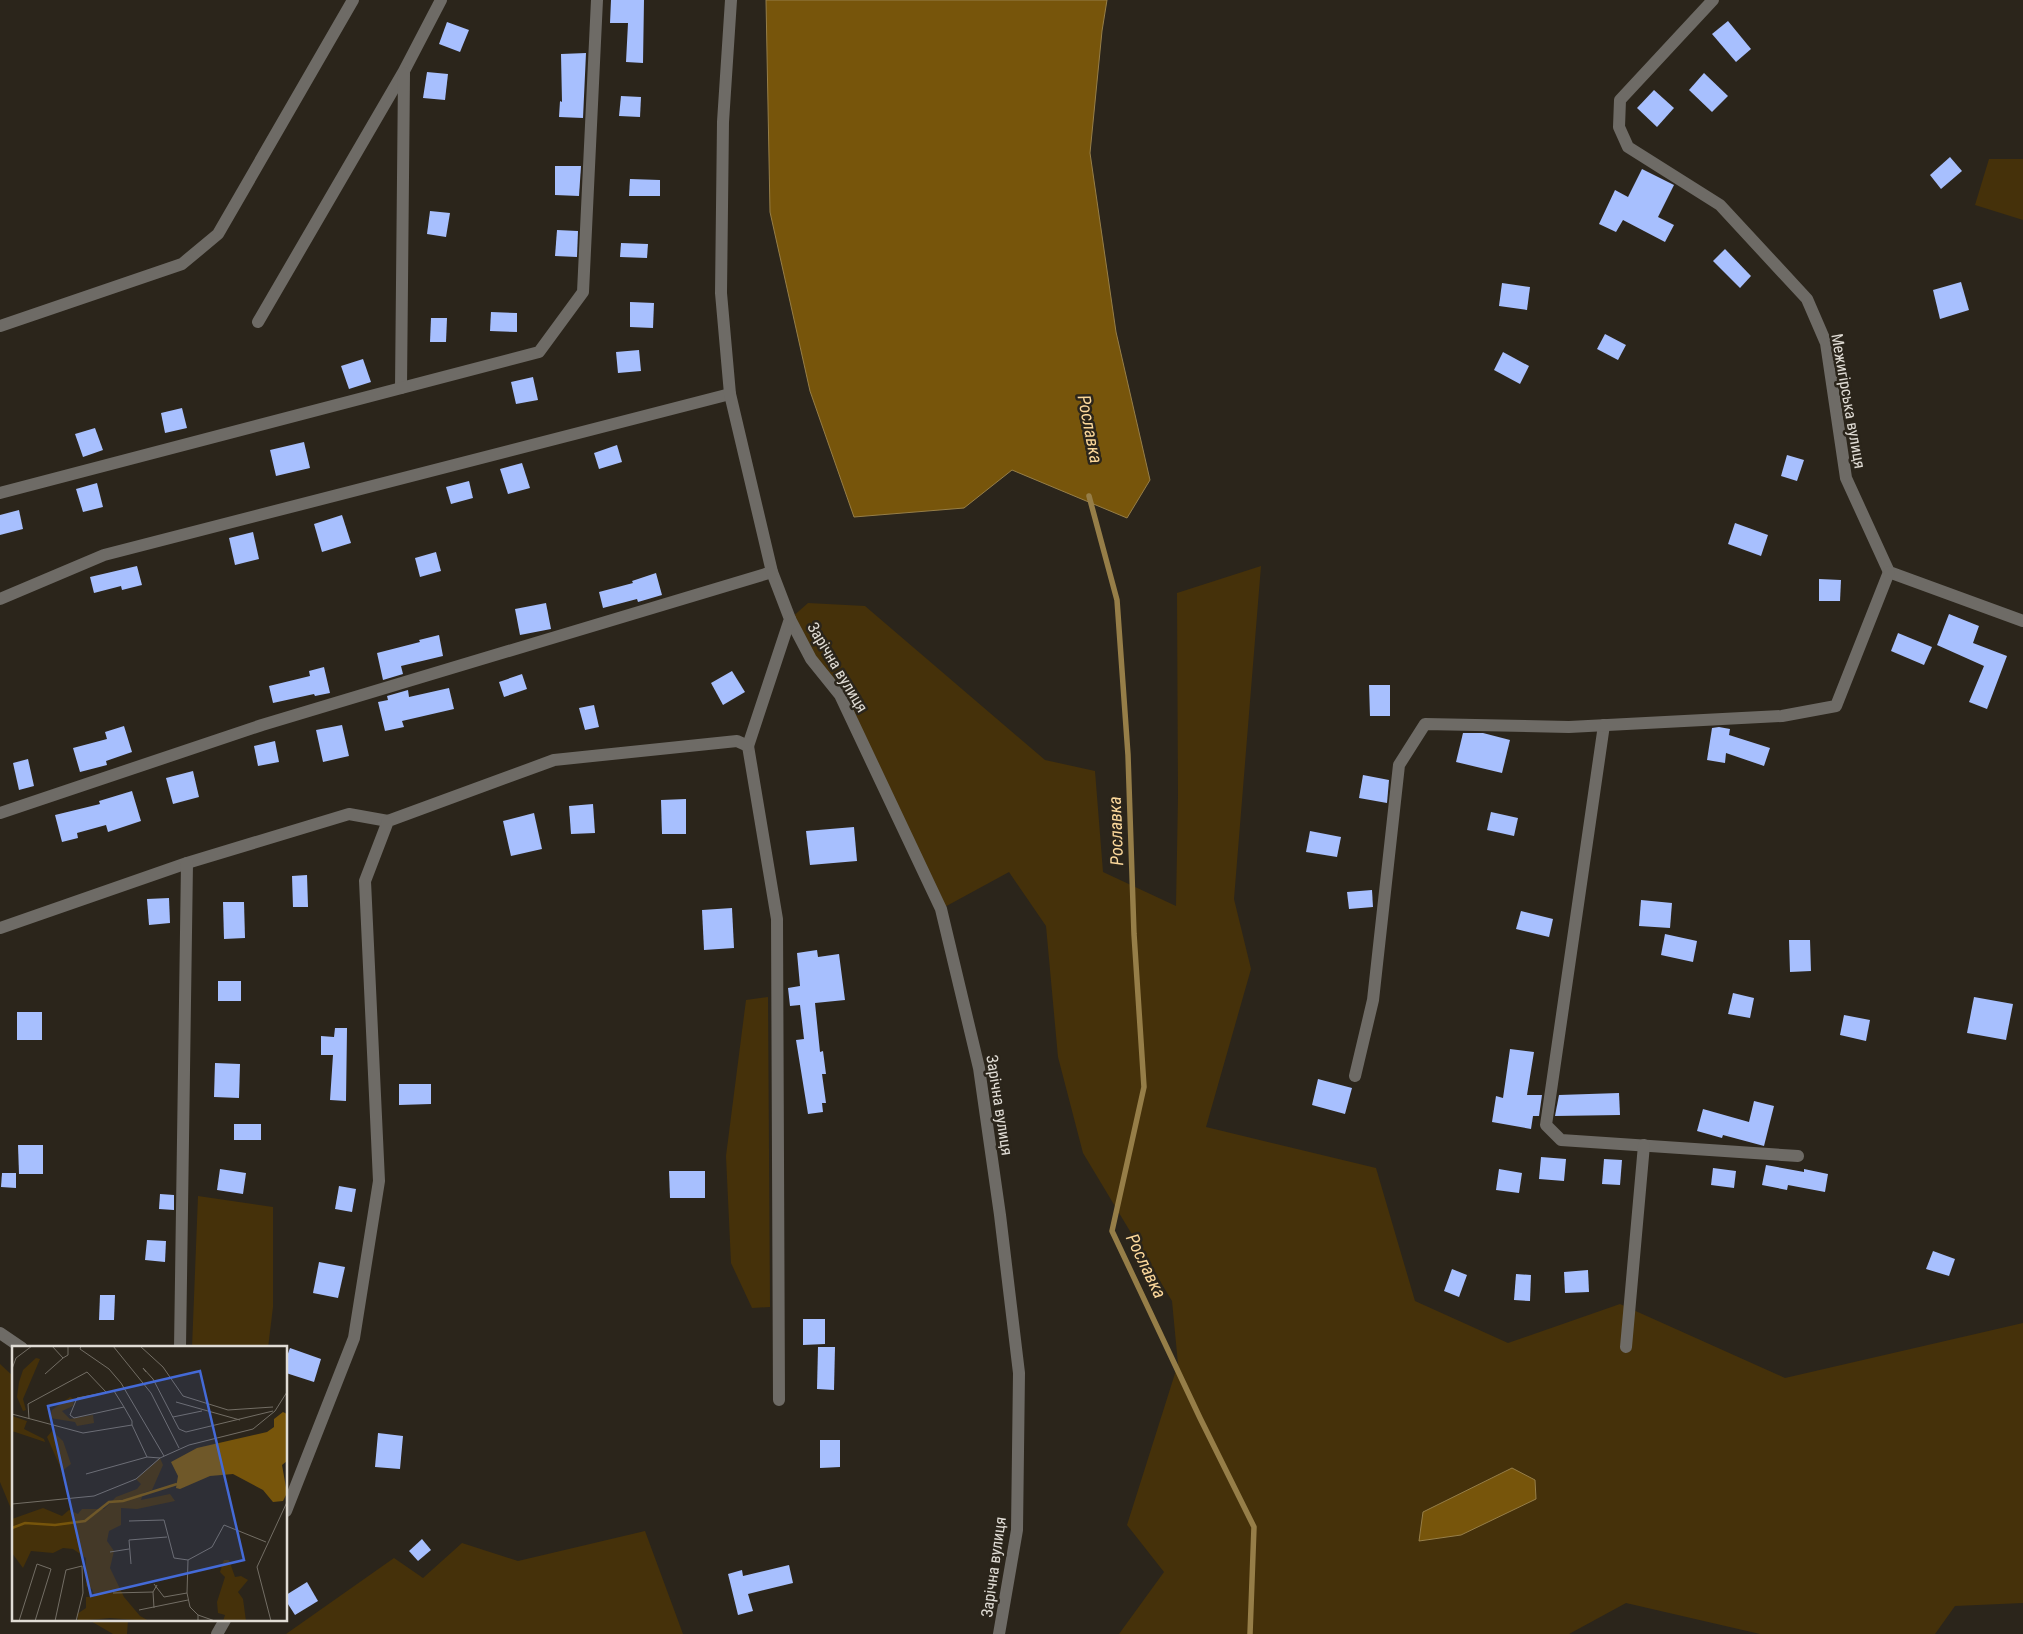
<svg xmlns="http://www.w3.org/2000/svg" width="2023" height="1634" font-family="'Roboto Condensed',sans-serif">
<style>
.green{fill:#45310a}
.water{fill:#77550b;stroke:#967e48}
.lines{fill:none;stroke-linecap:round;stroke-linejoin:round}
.stream{stroke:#967e48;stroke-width:5.5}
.building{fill:#a7bffe}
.minor{stroke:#6e6b66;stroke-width:12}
.labels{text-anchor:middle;stroke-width:5;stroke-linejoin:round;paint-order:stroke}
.street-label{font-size:16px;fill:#e0dcd5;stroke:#2b251b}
.water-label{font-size:18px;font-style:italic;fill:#fcd89b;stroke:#2b251b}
.inset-river{fill:none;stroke:#77550b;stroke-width:2.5}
.inset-road{fill:none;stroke:#736e65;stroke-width:1}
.view{fill:#446ad7;fill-opacity:0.15;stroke:#446ad7;stroke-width:2.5}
.inset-edge{fill:none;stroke:#e0dcd5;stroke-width:2.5}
</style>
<rect width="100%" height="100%" fill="#2b251b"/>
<g class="green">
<path d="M 1989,159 L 2023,159 L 2023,220 L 1975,205 Z"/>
<path d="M 1261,566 L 1234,899 L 1251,969 L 1206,1127 L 1376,1168 L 1415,1301 L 1508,1343 L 1620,1304 L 1785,1378 L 2023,1323 L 2023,1603 L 1955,1606 L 1935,1634 L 1760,1634 L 1626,1603 L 1569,1634 L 1119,1634 L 1164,1572 L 1127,1525 L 1178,1364 L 1172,1301 L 1083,1153 L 1058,1057 L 1046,926 L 1009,872 L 941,909 L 840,695 L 790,619 L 808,603 L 865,606 L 1045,760 L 1095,771 L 1103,872 L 1176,906 L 1178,797 L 1177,593 Z"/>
<path d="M 768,997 L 770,1307 L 752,1308 L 731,1263 L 726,1156 L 746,1000 Z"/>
<path d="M 198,1196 L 273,1207 L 273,1307 L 268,1348 L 192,1348 Z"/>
<path d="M 0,1364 L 14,1377 L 14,1516 L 0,1482 Z"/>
<path d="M 645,1531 L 683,1634 L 286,1634 L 394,1558 L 423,1578 L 462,1543 L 518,1561 Z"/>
<path d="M 89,1620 L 128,1620 L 127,1634 L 113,1634 Z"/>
</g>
<g class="water">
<path d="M 766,0 L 1107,0 L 1102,31 L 1090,153 L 1116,332 L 1150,480 L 1127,518 L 1012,470 L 964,508 L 854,517 L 810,391 L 770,212 Z"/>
<path d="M 1512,1468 L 1535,1480 L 1536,1499 L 1461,1535 L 1419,1541 L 1423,1512 Z"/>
</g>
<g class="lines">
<path class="stream" d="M 1089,496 L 1117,600 L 1128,755 L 1134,934 L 1144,1087 L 1112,1231 L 1200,1418 L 1254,1527 L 1250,1634"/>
</g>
<g class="building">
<path d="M 611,0 L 644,0 L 643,63 L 626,62 L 628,23 L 610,23 Z"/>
<path d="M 1728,21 L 1751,49 L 1736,62 L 1712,34 Z"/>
<path d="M 447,22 L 469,30 L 460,52 L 439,44 Z"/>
<path d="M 586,53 L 583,118 L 559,117 L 560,101 L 562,102 L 561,54 Z"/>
<path d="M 427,72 L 448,74 L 445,100 L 423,98 Z"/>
<path d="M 1704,73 L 1728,96 L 1712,112 L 1689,90 Z"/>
<path d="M 1654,90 L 1674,108 L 1657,127 L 1637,108 Z"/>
<path d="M 621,96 L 641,97 L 640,117 L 619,116 Z"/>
<path d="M 1950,157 L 1962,171 L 1941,189 L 1930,175 Z"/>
<path d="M 555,166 L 581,166 L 579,196 L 555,195 Z"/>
<path d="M 1642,169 L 1674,185 L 1658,217 L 1674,225 L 1665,242 L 1623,220 L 1616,232 L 1599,224 L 1615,190 L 1628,197 Z"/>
<path d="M 630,179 L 660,180 L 660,196 L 629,196 Z"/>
<path d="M 430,211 L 450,213 L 446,237 L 427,234 Z"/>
<path d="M 557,230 L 578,231 L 577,257 L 555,256 Z"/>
<path d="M 621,243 L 648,244 L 647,258 L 620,257 Z"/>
<path d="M 1725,249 L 1751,276 L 1740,288 L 1713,261 Z"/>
<path d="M 1961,282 L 1969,310 L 1940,319 L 1933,290 Z"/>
<path d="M 1502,283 L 1530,287 L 1527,310 L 1499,306 Z"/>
<path d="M 630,302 L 654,303 L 653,328 L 630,327 Z"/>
<path d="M 491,312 L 517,313 L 517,332 L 490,331 Z"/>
<path d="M 431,318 L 447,318 L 446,342 L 430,342 Z"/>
<path d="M 1605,334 L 1626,345 L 1618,360 L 1597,349 Z"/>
<path d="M 639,350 L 641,371 L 618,373 L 616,352 Z"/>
<path d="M 1503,352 L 1529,366 L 1520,384 L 1494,370 Z"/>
<path d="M 363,359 L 371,382 L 349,389 L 341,366 Z"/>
<path d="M 533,377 L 538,400 L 516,404 L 511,382 Z"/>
<path d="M 182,408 L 187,428 L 165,433 L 161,413 Z"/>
<path d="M 95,428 L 103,450 L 83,457 L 75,434 Z"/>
<path d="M 304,442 L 310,468 L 276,476 L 270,450 Z"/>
<path d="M 617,445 L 622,462 L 599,469 L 594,453 Z"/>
<path d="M 1787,455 L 1804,460 L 1797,481 L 1781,476 Z"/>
<path d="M 522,463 L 530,488 L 508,494 L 500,469 Z"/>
<path d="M 469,481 L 473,498 L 451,504 L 446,487 Z"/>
<path d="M 97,483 L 103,507 L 83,512 L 76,489 Z"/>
<path d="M 19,510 L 23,529 L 0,535 L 0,515 Z"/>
<path d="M 342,515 L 351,543 L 322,552 L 314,524 Z"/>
<path d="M 1735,523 L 1768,535 L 1761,556 L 1728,544 Z"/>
<path d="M 253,532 L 259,559 L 235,565 L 229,538 Z"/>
<path d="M 436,552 L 441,571 L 420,577 L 415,558 Z"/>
<path d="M 137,566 L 142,585 L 122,590 L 121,586 L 94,593 L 90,577 Z"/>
<path d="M 656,573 L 662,595 L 638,602 L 637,599 L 603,608 L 599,592 L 633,583 L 632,581 Z"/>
<path d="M 1819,579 L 1841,580 L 1840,601 L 1819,601 Z"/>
<path d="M 546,603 L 551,629 L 520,635 L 515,609 Z"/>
<path d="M 1949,614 L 1979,626 L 1973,643 L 2007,656 L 1987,709 L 1969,702 L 1984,666 L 1937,645 Z"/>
<path d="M 1898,633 L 1932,647 L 1924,665 L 1891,651 Z"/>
<path d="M 439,635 L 443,656 L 401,666 L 403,674 L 383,680 L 377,653 L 420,642 L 419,640 Z"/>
<path d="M 324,667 L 330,693 L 315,696 L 314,694 L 273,703 L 269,686 L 310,676 L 309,671 Z"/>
<path d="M 732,671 L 745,692 L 723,705 L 711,683 Z"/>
<path d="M 522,674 L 527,689 L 504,697 L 499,682 Z"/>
<path d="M 1369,685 L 1390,685 L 1390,716 L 1370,716 Z"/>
<path d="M 449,688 L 454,709 L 402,721 L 404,727 L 385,731 L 378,702 L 388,700 L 387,696 L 408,690 L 409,697 Z"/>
<path d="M 594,705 L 599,727 L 585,730 L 579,708 Z"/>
<path d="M 342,725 L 349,756 L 323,762 L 316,730 Z"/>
<path d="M 124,726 L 132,752 L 106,761 L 107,765 L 80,772 L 73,748 L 107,739 L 105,732 Z"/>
<path d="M 1719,727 L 1730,729 L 1729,735 L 1770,748 L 1764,766 L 1726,753 L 1725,763 L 1707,760 L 1712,728 Z"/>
<path d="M 1463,733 L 1483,733 L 1510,740 L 1502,773 L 1456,762 Z"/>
<path d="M 275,741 L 279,762 L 258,766 L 254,746 Z"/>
<path d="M 28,759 L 34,786 L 19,790 L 13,763 Z"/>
<path d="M 193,771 L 199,797 L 173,804 L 166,778 Z"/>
<path d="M 1363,775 L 1389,780 L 1387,803 L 1359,798 Z"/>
<path d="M 132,791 L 141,821 L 108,832 L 106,825 L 77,833 L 78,838 L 62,842 L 55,815 L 100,804 L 99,801 Z"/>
<path d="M 686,799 L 686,834 L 662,834 L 661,800 Z"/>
<path d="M 593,804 L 595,833 L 571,834 L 569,806 Z"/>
<path d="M 1491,812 L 1518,818 L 1514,836 L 1487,830 Z"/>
<path d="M 534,813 L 542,849 L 511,856 L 503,821 Z"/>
<path d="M 854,827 L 857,861 L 810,865 L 806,831 Z"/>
<path d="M 1310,831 L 1341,837 L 1337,857 L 1306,852 Z"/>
<path d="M 307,875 L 308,907 L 293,907 L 292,876 Z"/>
<path d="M 1372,890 L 1373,907 L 1349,909 L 1347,892 Z"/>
<path d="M 169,898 L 170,923 L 149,925 L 147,899 Z"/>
<path d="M 1641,900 L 1672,903 L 1670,928 L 1639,926 Z"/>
<path d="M 223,902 L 244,902 L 245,938 L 224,939 Z"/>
<path d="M 732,908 L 734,948 L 704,950 L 702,910 Z"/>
<path d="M 1521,911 L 1553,919 L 1549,937 L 1516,929 Z"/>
<path d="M 1665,934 L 1697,941 L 1693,962 L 1661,955 Z"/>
<path d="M 1789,940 L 1810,940 L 1811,971 L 1790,972 Z"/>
<path d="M 817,950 L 818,957 L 839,954 L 845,1000 L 815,1003 L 820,1052 L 823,1051 L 826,1074 L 822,1074 L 826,1103 L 822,1103 L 823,1112 L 808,1114 L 796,1040 L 804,1039 L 800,1005 L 790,1006 L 788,988 L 800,986 L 797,953 Z"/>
<rect x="218" y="981" width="23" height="20"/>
<path d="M 1733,993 L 1754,998 L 1750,1018 L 1728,1014 Z"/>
<path d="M 1974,997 L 2013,1004 L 2006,1040 L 1967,1033 Z"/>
<rect x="17" y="1012" width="25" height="28"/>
<path d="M 1844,1015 L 1870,1020 L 1866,1041 L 1840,1035 Z"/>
<path d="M 335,1028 L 347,1028 L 346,1101 L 330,1100 L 333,1055 L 321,1055 L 321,1036 L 334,1037 Z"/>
<path d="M 1510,1049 L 1534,1052 L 1527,1095 L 1542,1095 L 1539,1116 L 1533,1116 L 1531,1129 L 1492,1122 L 1496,1096 L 1503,1098 Z"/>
<path d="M 215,1063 L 240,1064 L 239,1098 L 214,1097 Z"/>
<path d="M 1318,1079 L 1352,1088 L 1345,1114 L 1312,1105 Z"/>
<path d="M 399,1084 L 431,1084 L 431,1104 L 399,1105 Z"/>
<path d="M 1619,1093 L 1620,1115 L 1555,1116 L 1559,1095 Z"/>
<path d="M 1754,1101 L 1774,1106 L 1764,1146 L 1723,1135 L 1722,1138 L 1697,1131 L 1703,1109 L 1749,1122 Z"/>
<rect x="234" y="1124" width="27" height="16"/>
<path d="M 18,1145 L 43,1145 L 43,1174 L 19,1174 Z"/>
<path d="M 1541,1157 L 1566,1159 L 1564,1181 L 1539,1179 Z"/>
<path d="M 1604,1159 L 1622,1160 L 1620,1185 L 1602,1184 Z"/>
<path d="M 1766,1165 L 1804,1172 L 1804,1169 L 1828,1174 L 1825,1192 L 1788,1185 L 1787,1190 L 1762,1185 Z"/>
<path d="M 1713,1168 L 1736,1171 L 1734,1188 L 1711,1185 Z"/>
<path d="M 220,1169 L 246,1173 L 243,1194 L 217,1190 Z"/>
<path d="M 1499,1169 L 1522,1173 L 1519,1193 L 1496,1190 Z"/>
<path d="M 669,1171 L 705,1171 L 705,1198 L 670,1198 Z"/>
<path d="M 2,1173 L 16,1173 L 16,1188 L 1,1187 Z"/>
<path d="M 339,1186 L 356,1189 L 352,1212 L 335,1209 Z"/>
<path d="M 160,1194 L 174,1195 L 174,1210 L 159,1209 Z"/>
<path d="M 147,1240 L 166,1241 L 165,1262 L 145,1260 Z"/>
<path d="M 1933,1251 L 1955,1259 L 1949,1276 L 1926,1269 Z"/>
<path d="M 319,1262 L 345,1267 L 338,1298 L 313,1293 Z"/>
<path d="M 1452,1269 L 1467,1275 L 1459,1297 L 1444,1291 Z"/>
<path d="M 1588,1270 L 1589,1292 L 1565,1293 L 1564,1272 Z"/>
<path d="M 1516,1274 L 1531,1275 L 1530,1301 L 1514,1300 Z"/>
<path d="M 100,1295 L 115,1295 L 114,1320 L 99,1320 Z"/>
<path d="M 803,1319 L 825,1319 L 825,1344 L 803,1345 Z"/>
<path d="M 818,1347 L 835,1347 L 834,1390 L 817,1389 Z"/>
<path d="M 290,1348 L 321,1359 L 314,1382 L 286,1373 L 286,1359 Z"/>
<path d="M 378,1433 L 403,1436 L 400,1469 L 375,1467 Z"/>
<path d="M 820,1440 L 840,1440 L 840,1467 L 820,1468 Z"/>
<path d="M 422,1539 L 431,1550 L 418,1561 L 409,1551 Z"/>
<path d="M 789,1565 L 793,1583 L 748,1594 L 753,1611 L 738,1615 L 728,1574 L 742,1570 L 743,1576 Z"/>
<path d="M 307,1582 L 318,1601 L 295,1615 L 286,1601 L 286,1595 Z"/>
</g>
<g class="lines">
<g class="minor">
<path d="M 1713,0 L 1620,100 L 1619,127 L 1628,147 L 1720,205 L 1807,299 L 1826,343 L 1846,478 L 1889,572 L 2023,621"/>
<path d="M 258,322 L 404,71 L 441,0"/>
<path d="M 0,326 L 182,264 L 218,234 L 353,0"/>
<path d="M 401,388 L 404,73"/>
<path d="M 0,493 L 539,352 L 583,292 L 597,0"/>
<path d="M 0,599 L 104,555 L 730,394"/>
<path d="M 790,619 L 811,659 L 840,695 L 941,909 L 979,1068 L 1000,1215 L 1019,1373 L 1017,1530 L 999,1634"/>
<path d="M 1604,725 L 1546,1125 L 1561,1140 L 1798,1156"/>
<path d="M 748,746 L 777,919 L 779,1400"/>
<path d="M 0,813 L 262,725 L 772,572"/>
<path d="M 0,928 L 187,863 L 349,814 L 388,821"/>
<path d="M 1355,1076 L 1373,1000 L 1399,765 L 1425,724 L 1569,727 L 1782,716 L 1836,706 L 1889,572"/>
<path d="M 0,1333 L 22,1348"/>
<path d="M 1626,1347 L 1644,1145"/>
<path d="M 180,1348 L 187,863"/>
<path d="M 286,1511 L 354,1338 L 379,1181 L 365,881 L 388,821 L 554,760 L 737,741 L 748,746 L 790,619 L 772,572 L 730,394 L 721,293 L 723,122 L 731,0"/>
<path d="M 217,1634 L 225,1620"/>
</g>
</g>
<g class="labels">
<g class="street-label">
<text transform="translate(1849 401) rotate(80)" y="6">Межигірська вулиця</text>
<text transform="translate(838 667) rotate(59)" y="6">Зарічна вулиця</text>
<text transform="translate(1000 1105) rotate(81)" y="6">Зарічна вулиця</text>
<text transform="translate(993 1567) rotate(-82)" y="6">Зарічна вулиця</text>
</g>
<g class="water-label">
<text transform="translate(1090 429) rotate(79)" y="6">Рославка</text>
<text transform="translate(1116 831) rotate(-92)" y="6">Рославка</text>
<text transform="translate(1146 1266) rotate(64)" y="6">Рославка</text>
</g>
</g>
<g transform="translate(12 1346)">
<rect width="275" height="275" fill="#2b251b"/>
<path d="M 24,12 L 28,13 L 11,53 L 14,64 L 11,65 L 5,51 L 7,36 L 11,24 ZM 58,51 L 62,53 L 61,60 L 50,65 L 58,73 L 81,69 L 82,77 L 65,80 L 63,76 L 38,72 L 40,64 ZM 0,70 L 15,75 L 12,83 L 32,93 L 33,96 L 0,85 ZM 40,85 L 51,95 L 59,118 L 50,125 L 35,91 ZM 148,112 L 151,119 L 140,144 L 131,147 L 129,154 L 158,148 L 163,155 L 125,163 L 109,162 L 109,179 L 97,185 L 95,195 L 102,205 L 98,222 L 112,251 L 128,270 L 137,275 L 98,272 L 66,275 L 65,268 L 74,262 L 74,251 L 83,251 L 80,243 L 74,240 L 74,212 L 61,203 L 51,202 L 41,207 L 19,205 L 11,222 L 0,207 L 0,173 L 31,162 L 50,170 L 57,164 L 66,168 L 70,163 L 92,163 L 104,151 L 125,143 L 129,138 L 124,133 ZM 212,214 L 217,214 L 223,231 L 229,230 L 236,234 L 226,246 L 231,253 L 234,275 L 211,275 L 213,269 L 206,267 L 205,256 L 213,231 L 208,226 Z" fill="#45310a"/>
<path d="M 271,66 L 275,68 L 275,115 L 270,119 L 275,147 L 271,155 L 261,156 L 251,144 L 221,128 L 198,130 L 168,143 L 164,142 L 166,130 L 159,116 L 185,102 L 255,86 L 262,81 L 262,73 Z" fill="#77550b"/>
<path class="inset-river" d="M 0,182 L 13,177 L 43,179 L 73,175 L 97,156 L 111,155 L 165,138"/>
<path class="inset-road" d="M 40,0 L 51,12 L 56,9 L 56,0M 69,0 L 68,3 L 97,23 L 109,37 L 152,110M 101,0 L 139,47 L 167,102M 128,0 L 151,21 L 171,50 L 216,64 L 261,61M 0,23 L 4,12 L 20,0M 134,26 L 131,22 L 141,33 L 167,83 L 174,86 L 261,65M 33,28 L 51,12M 164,56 L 228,74M 112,61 L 62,72 L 58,69 L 65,52 L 102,45 L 112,61 L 120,75 L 120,79M 0,68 L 71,87 L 120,79 L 135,111 L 148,112 L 177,99 L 241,83 L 263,65 L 275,46M 161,71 L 190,65M 17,73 L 16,58 L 75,26 L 94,46M 74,128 L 135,111M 0,158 L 82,150 L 124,133 L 148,112M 117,175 L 152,174 L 162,212 L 176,214M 98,206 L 117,203M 119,218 L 117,194 L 155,191M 142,238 L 152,251 L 175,247M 141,246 L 142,262M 101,247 L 141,246 L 145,239M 127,264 L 176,254M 186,269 L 203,275M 7,275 L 25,218 L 39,223 L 23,275M 43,275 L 54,224 L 70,220 L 71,247 L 64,275M 186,275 L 186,269 L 178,261 L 175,247 L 176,214 L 200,201 L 212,179 L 254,196M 259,275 L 245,221 L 275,156"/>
<path class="view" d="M 188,25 L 232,214 L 79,250 L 36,60 Z"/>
<rect width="275" height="275" class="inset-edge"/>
</g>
</svg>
